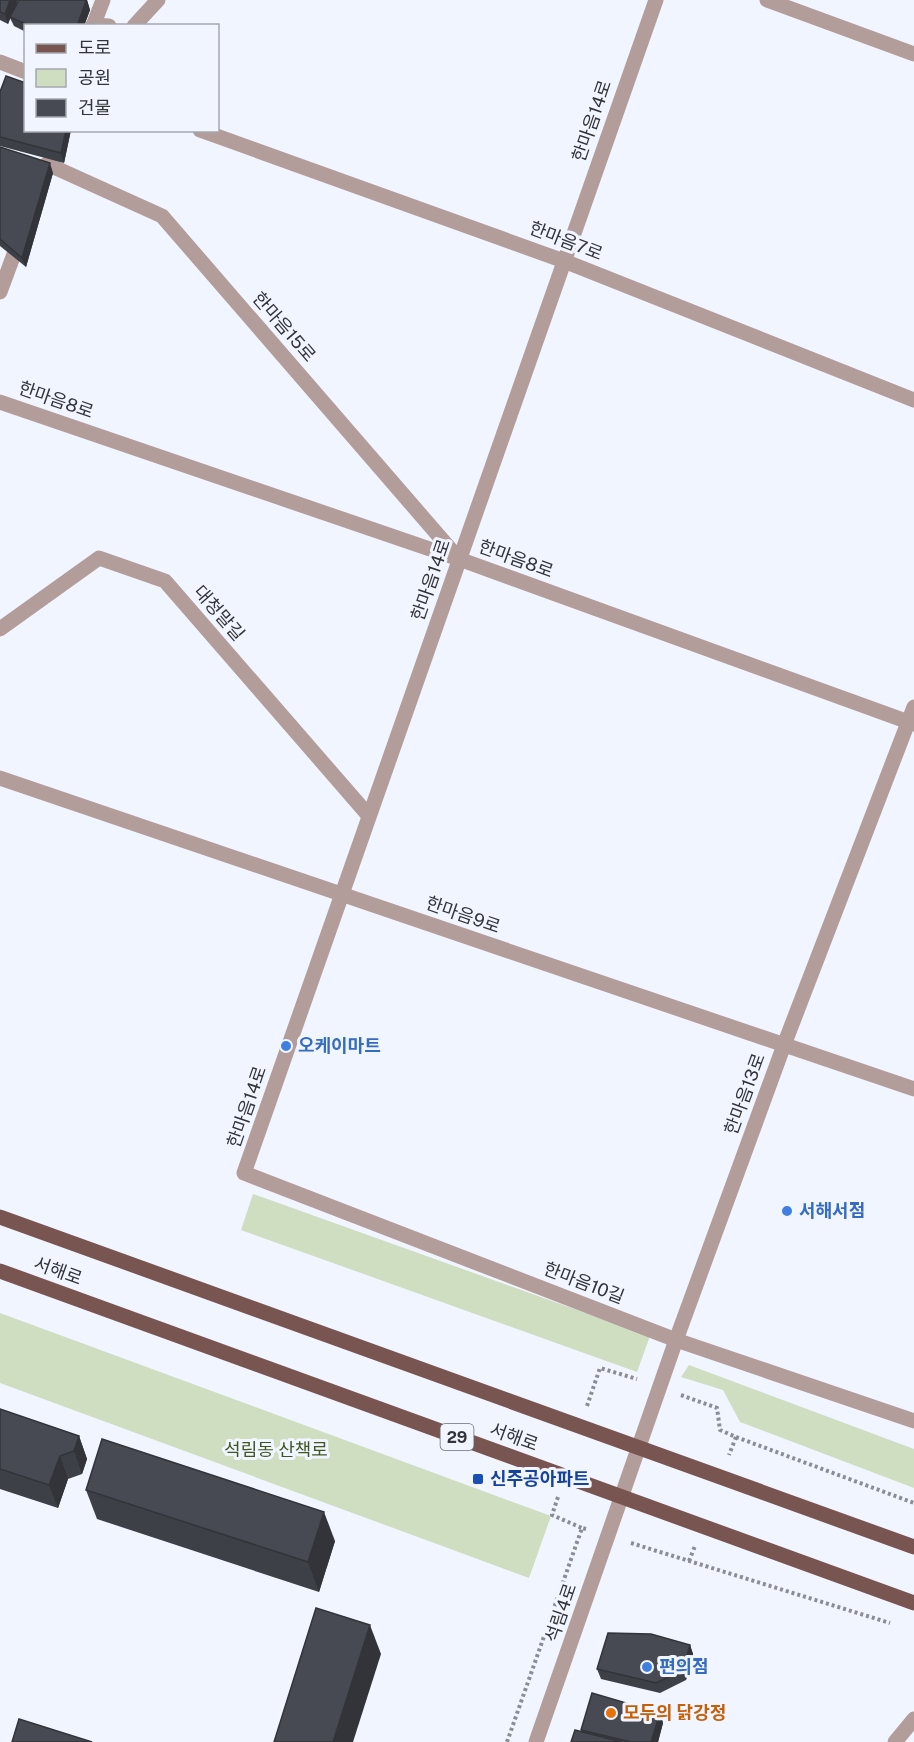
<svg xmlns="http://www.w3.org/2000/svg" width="914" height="1742" font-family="'Public Sans','Noto Sans KR',sans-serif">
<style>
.green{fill:#cfddc0}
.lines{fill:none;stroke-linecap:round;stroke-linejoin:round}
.path{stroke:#8a8d93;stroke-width:4;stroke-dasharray:3 3;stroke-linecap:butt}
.street{stroke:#b39d9b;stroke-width:15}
.primary{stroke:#795552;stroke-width:15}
.wall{fill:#3d4047}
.shaded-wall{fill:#323439}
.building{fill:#474a52;stroke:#323439;stroke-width:1.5}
.shop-dot{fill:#3f7fe0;stroke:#f1f5ff;stroke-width:2}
.transit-dot{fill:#1a4fb4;stroke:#f1f5ff;stroke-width:2}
.food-dot{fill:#e8710a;stroke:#f1f5ff;stroke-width:2}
.labels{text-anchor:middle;stroke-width:6;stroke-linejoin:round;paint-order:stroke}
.shield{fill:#f1f5ff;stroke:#6b6e73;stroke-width:1.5}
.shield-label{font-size:16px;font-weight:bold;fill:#323437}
.street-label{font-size:18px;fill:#323437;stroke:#f1f5ff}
.shop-label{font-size:18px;font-weight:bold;fill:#366cbe;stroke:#f1f5ff;text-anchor:start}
.park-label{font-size:18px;fill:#3f571e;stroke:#f1f5ff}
.transit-label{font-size:18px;font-weight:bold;fill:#164399;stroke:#f1f5ff;text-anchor:start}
.food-label{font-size:18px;font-weight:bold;fill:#c56008;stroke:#f1f5ff;text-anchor:start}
</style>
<rect width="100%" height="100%" fill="#f1f5ff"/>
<g class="green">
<path d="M 253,1194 L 650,1336 L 637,1372 L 241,1230 Z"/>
<path d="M 0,1313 L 551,1516 L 529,1578 L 0,1383 Z"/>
<path d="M 689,1365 L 914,1449 L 914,1488 L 740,1422 L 723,1390 L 681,1377 Z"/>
</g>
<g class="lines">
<g class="path">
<path d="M 681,1395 L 717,1408 L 720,1430 L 736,1437 L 729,1455"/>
<path d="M 587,1406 L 600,1368 L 637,1379"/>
<path d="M 736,1437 L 914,1503"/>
<path d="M 558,1497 L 552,1515 L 582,1528"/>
<path d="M 631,1543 L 890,1623"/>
<path d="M 689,1561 L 695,1546"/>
<path d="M 507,1742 L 582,1528 L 586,1529"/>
</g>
<g class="street">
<path d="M 656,0 L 244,1173 L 676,1340 L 914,1421"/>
<path d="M 767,0 L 914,54"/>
<path d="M 93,25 L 109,26"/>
<path d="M 93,26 L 103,0"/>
<path d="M 134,26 L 158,0"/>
<path d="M 0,62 L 26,72"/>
<path d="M 200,130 L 564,261 L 914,400"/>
<path d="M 47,164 L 162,216 L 458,558"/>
<path d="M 0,292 L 20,238"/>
<path d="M 0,402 L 459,559 L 914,724"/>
<path d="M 0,629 L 99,558 L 165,581 L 369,816"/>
<path d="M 0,778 L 914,1089"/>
<path d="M 536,1742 L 676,1340 L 784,1045 L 914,707"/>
<path d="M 895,1742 L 914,1719"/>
</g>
<g class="primary">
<path d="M 0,1217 L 914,1547"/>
<path d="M 0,1271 L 914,1603"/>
</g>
</g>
<g class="wall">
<path d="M 0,0 L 18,0 L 13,11 L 19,0 L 87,0 L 90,10 L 84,26 L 26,26 L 26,32 L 14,26 L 10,18 L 8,24 L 0,20 Z"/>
<path d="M 0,92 L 26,130 L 71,130 L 64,163 L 0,146 Z"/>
<path d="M 0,147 L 53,173 L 26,267 L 0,246 Z"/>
<path d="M 0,1409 L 79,1436 L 87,1459 L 82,1474 L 68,1479 L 58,1508 L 0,1489 Z"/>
<path d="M 86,1490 L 335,1541 L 319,1592 L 97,1519 Z"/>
<path d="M 690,1645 L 693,1654 L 686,1680 L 660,1693 L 601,1679 L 597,1669 Z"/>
<path d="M 660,1713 L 663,1723 L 658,1742 L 571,1742 L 582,1732 L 581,1730 Z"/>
</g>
<g class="shaded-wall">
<path d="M 10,0 L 18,0 L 8,24 L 5,14 Z"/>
<path d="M 86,0 L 87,0 L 90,10 L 84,26 L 77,26 Z"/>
<path d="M 66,130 L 71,130 L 64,163 L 61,153 Z"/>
<path d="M 50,163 L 53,173 L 26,267 L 22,258 Z"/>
<path d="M 79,1436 L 87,1459 L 82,1474 L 74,1451 Z"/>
<path d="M 60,1456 L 68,1479 L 58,1508 L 49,1485 Z"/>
<path d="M 324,1512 L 335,1541 L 319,1592 L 308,1562 Z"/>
<path d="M 370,1625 L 381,1654 L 353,1742 L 333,1742 Z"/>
<path d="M 690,1645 L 693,1654 L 686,1680 L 682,1671 Z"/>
<path d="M 660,1713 L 663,1723 L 658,1742 L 651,1742 Z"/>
</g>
<g class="building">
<path d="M 0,0 L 10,0 L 5,14 L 0,12 Z"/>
<path d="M 19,0 L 86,0 L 86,1 L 77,26 L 30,26 L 10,17 Z"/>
<path d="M 6,76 L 26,83 L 26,130 L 66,130 L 61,153 L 0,137 L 0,92 Z"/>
<path d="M 0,147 L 50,163 L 22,258 L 0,239 Z"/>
<path d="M 0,1409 L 79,1436 L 74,1451 L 60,1456 L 49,1485 L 0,1469 Z"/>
<path d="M 102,1439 L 324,1512 L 308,1562 L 86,1490 Z"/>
<path d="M 316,1608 L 370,1625 L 333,1742 L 274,1742 Z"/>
<path d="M 608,1633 L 651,1634 L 690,1645 L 682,1671 L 656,1683 L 597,1669 Z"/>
<path d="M 592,1693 L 660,1713 L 651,1742 L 631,1742 L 581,1730 Z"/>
<path d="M 19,1719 L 92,1742 L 12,1742 Z"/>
<path d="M 575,1730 L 622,1742 L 571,1742 Z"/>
</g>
<g class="shop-dot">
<circle cx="286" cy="1046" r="6"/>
<circle cx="787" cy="1211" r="6"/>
<circle cx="647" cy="1667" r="6"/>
</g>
<rect class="transit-dot" x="472" y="1473" width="12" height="12" rx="3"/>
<circle class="food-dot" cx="611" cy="1713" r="6"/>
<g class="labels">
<rect class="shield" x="440.5" y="1424" width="33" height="26" rx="4.5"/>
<g class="shield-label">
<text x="457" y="1443">29</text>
</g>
<g class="street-label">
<text transform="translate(592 121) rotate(-71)" y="6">한마음14로</text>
<text transform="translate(566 241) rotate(21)" y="6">한마음7로</text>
<text transform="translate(284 327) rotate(49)" y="6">한마음15로</text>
<text transform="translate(56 400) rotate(19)" y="6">한마음8로</text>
<text transform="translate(516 559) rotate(20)" y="6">한마음8로</text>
<text transform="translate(431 580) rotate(-71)" y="6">한마음14로</text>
<text transform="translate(219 613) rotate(49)" y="6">대청말길</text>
<text transform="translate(463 915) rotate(19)" y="6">한마음9로</text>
<text transform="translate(745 1094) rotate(-70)" y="6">한마음13로</text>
<text transform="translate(247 1107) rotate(-71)" y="6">한마음14로</text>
<text transform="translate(58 1271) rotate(20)" y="6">서해로</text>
<text transform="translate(584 1283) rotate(21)" y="6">한마음10길</text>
<text transform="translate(514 1437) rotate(20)" y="6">서해로</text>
<text transform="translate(561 1613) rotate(-71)" y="6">석림4로</text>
</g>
<g class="shop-label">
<text x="298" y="1052">오케이마트</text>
<text x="799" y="1217">서해서점</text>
<text x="659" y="1673">편의점</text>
</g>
<g class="park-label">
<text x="276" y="1456">석림동 산책로</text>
</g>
<g class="transit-label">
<text x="490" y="1485">신주공아파트</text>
</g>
<g class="food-label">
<text x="623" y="1719">모두의 닭강정</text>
</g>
</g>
<rect x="24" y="24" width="195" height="108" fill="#f1f5ff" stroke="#a5a8af" stroke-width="1.5"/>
<rect x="36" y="44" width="30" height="9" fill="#795552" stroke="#a5a8af" stroke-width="1.5"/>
<text x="78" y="54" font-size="18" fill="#323437">도로</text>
<rect x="36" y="69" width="30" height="18" fill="#cfddc0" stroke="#a5a8af" stroke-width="1.5"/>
<text x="78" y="84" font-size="18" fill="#323437">공원</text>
<rect x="36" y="99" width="30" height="18" fill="#474a52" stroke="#a5a8af" stroke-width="1.5"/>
<text x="78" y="114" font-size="18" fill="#323437">건물</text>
</svg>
